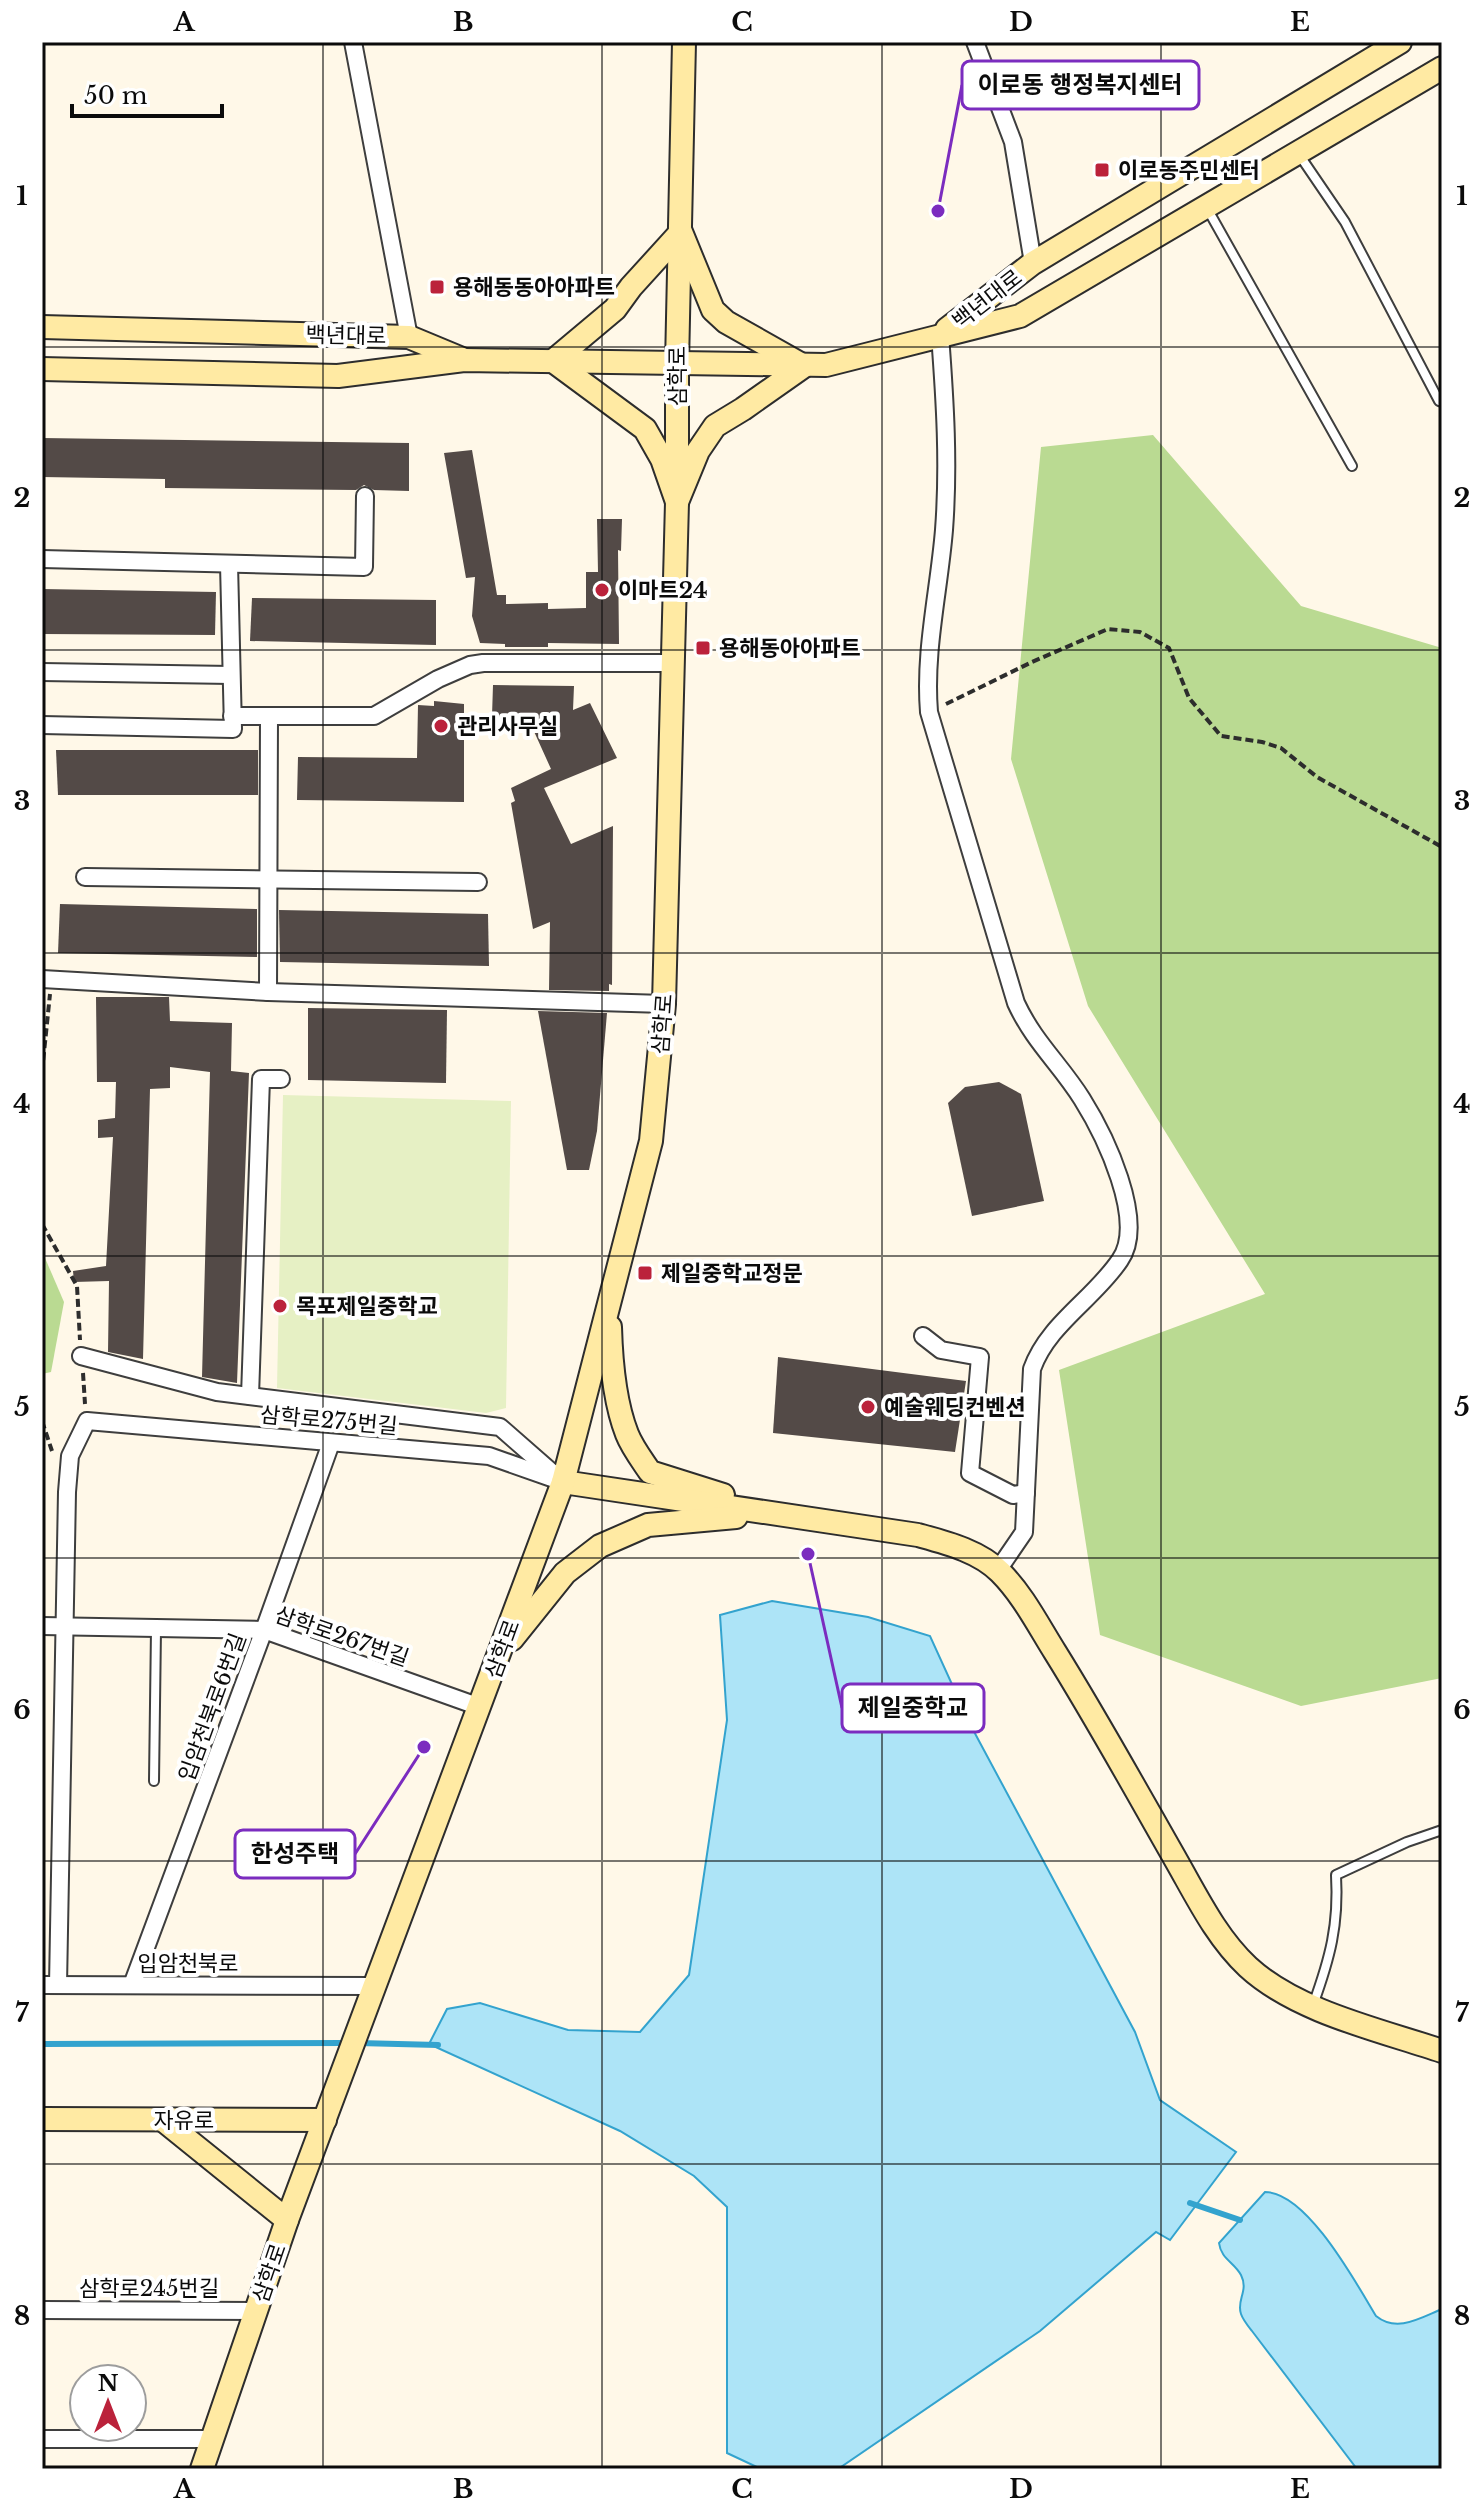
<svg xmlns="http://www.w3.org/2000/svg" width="1484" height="2511" font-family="'Libre Baskerville','Noto Sans KR',serif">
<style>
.forest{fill:#bada92}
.pitch{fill:#e6f0c4}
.water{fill:#ade4f7;stroke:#33a3ce;stroke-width:2}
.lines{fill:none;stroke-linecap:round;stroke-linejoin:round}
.stream{stroke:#33a3ce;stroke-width:6}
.building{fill:#534a47}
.lane-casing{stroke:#3e3e3e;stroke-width:12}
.street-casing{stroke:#3e3e3e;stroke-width:20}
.secondary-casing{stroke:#2d2d2d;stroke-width:26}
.path{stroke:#2d2d2d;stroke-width:4;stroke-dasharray:8 4;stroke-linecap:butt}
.lane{stroke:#fff;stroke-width:8}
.street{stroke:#fff;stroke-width:16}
.secondary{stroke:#ffeaa3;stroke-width:22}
.grid{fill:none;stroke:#0b0b0b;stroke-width:2;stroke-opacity:0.55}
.poi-dot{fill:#bb223b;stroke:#fff;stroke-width:3}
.labels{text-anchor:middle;stroke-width:8;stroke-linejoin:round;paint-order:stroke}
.poi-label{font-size:22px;font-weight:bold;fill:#0b0b0b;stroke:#fff;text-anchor:start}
.street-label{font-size:22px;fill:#0b0b0b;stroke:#fff}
.leader{fill:none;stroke:#7b2cbf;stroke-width:3}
.callout-dot{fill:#7b2cbf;stroke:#fff;stroke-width:3}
.callout{fill:#fff;stroke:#7b2cbf;stroke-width:3}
.callout-label{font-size:24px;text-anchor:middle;font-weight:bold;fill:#0b0b0b}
.neatline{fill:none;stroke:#0b0b0b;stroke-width:3}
.grid-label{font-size:26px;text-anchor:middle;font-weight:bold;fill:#0b0b0b}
</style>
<rect width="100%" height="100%" fill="#fff8e8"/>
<g class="forest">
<path d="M 1153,435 L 1301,606 L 1442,648 L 1442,1678 L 1301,1706 L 1100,1635 L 1059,1370 L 1265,1294 L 1088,1006 L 1011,759 L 1041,447 Z"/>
<path d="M 42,1251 L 64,1302 L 51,1372 L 42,1374 Z"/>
</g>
<path class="pitch" d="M 283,1095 L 511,1101 L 506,1408 L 486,1413 L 277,1388 Z"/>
<g class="water">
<path d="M 772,1601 L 868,1617 L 930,1636 L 971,1726 L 1135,2032 L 1160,2100 L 1236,2152 L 1170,2240 L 1156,2232 L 1040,2331 L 838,2469 L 761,2469 L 727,2453 L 727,2207 L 694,2176 L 620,2131 L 429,2044 L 447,2009 L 480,2003 L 568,2030 L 640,2032 L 689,1975 L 727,1720 L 720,1615 Z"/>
<path d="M 1265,2192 C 1307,2192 1356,2283 1376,2316 C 1397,2333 1420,2318 1442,2309 L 1442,2469 L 1357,2469 L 1252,2331 C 1248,2326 1243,2320 1241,2314 C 1236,2300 1249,2291 1241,2275 C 1234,2262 1221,2259 1219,2243 Z"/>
</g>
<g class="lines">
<g class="stream">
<path d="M 358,2043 L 438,2045"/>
<path d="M 42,2044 L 346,2043"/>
<path d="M 1190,2203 L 1240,2220"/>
</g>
</g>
<g class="building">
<path d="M 42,438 L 409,443 L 409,491 L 374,490 L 364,485 L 356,490 L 165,488 L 165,479 L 42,477 Z"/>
<path d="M 472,450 L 497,595 L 506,595 L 506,604 L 548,603 L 548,609 L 586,608 L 586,572 L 598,572 L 597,519 L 622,519 L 621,551 L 618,550 L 619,644 L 548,643 L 548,647 L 505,647 L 505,644 L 480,643 L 472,616 L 475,577 L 466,578 L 444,453 Z"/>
<path d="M 42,589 L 216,592 L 215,635 L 42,634 Z"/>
<path d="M 252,598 L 436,600 L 436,645 L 250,641 Z"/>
<path d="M 493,685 L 574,686 L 573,710 L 590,703 L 617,758 L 544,788 L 571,844 L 613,826 L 612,985 L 609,984 L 609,991 L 549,990 L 550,922 L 533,929 L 511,803 L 515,801 L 511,788 L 551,769 L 532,727 L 520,732 L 496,730 L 495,717 L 492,716 Z"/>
<path d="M 434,701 L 464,704 L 464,802 L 297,800 L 298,757 L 417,758 L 418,705 L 434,706 Z"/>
<path d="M 56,750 L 258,750 L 258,795 L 58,795 Z"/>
<path d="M 60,904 L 257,909 L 257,957 L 58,953 Z"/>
<path d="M 279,910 L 488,914 L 489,966 L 280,962 Z"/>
<path d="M 96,997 L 169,997 L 170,1021 L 232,1023 L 231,1071 L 249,1073 L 237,1383 L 202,1377 L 210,1072 L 170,1067 L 170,1088 L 150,1089 L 143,1359 L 108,1352 L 109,1281 L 74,1282 L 73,1271 L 106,1266 L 113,1137 L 98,1138 L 98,1120 L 115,1118 L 116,1082 L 97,1082 Z"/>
<path d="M 308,1008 L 447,1010 L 446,1083 L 308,1080 Z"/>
<path d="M 538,1011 L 607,1013 L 597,1131 L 589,1170 L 567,1170 Z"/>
<path d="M 999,1082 L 1021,1094 L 1044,1201 L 972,1216 L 948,1103 L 965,1087 Z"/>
<path d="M 778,1357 L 966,1381 L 955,1452 L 773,1433 Z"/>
</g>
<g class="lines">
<g class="lane-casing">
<g id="lane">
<path d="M 1298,153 L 1345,222 L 1439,401 L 1442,402"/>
<path d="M 1208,210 L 1352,466"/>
<path d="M 154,1781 L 156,1629"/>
<path d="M 1313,2005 C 1330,1958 1339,1925 1336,1875 L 1407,1842 L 1442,1830"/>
</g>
</g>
<g class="street-casing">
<g id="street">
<path d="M 353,42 L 409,337"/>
<path d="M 975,42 L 1013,142 L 1033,263"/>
<path d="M 940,335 C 945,401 949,464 944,530 C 939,591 924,651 929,712 L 1016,1003 C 1034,1042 1060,1064 1082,1099 C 1104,1134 1147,1221 1120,1260 C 1094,1299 1048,1324 1032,1369 L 1024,1532 L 998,1570"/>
<path d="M 42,559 L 364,567 L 365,496"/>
<path d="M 42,672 L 231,675"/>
<path d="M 232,716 L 374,716 L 438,679 L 470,665 L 483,663 L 673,663"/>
<path d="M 42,725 L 233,729 L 229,564"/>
<path d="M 85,877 L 478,882"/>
<path d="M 42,979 L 268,992 L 664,1004"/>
<path d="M 268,992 L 269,717"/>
<path d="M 923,1336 L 941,1350 L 980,1357 L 970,1473 L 1013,1495 L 1026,1493"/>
<path d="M 81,1356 L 217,1392 L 500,1427 L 556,1476"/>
<path d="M 250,1396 L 261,1079 L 281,1079"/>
<path d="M 42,1626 L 264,1630 L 480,1707"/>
<path d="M 42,1985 L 375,1986"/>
<path d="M 58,1985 L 67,1492 L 70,1456 L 87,1421 L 489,1456 L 563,1482"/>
<path d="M 132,1985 L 264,1630 L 331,1443"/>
<path d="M 42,2310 L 256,2311"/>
<path d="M 42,2439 L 212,2439"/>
</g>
</g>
<g class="secondary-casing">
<g id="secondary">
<path d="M 681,232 L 713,310 L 726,322 L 804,366 L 743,409 L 715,426 L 698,451 L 677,502 L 662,459 L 645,429 L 553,361 L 615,309 L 631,287 Z"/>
<path d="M 42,327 L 409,337 L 462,359"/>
<path d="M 947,329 L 1033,263 L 1400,42"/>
<path d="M 42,369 L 338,376 L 464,360 L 826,365 L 1020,316 L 1442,68"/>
<path d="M 610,1327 C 611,1362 614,1401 627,1434 C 632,1447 642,1460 650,1472 L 723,1495"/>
<path d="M 563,1482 L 918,1535 C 947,1543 979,1551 1000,1572 C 1023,1595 1038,1625 1055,1652 C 1098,1721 1137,1792 1177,1862 C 1198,1899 1217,1938 1248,1967 C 1297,2012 1380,2030 1442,2051"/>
<path d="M 512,1639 L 565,1573 L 600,1546 L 648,1525 L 736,1517"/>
<path d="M 42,2119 L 325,2120"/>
<path d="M 163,2120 L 287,2220"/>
<path d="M 202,2469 L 287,2220 L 563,1482 L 651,1141 L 664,1004 L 677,502 L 677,364 L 684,42"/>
</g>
</g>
<g class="path">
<path d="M 946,704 L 1032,662 L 1108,629 L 1140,632 L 1169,648 L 1189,698 L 1221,736 L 1262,742 L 1281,748 L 1317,777 L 1442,847"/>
<path d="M 42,1072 L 50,994"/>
<path d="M 42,1224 L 77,1286 L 80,1340"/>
<path d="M 83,1373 L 85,1404"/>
<path d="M 42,1421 L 52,1451"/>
</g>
<use href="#lane" class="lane"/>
<use href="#street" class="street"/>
<use href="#secondary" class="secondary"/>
</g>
<path class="grid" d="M 323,42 L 323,2469M 602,42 L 602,2469M 882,42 L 882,2469M 1161,42 L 1161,2469M 42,347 L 1442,347M 42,650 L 1442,650M 42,953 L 1442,953M 42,1256 L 1442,1256M 42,1558 L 1442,1558M 42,1861 L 1442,1861M 42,2164 L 1442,2164"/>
<g class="poi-dot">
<rect x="1094" y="162" width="16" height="16" rx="4"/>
<rect x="429" y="279" width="16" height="16" rx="4"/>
<circle cx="602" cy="590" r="8"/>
<rect x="695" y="640" width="16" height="16" rx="4"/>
<circle cx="441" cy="726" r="8"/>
<rect x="637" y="1265" width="16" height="16" rx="4"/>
<circle cx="280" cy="1306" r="8"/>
<circle cx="868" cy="1407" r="8"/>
</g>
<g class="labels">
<g class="poi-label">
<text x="1118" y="178">이로동주민센터</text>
<text x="453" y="295">용해동동아아파트</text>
<text x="618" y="598">이마트24</text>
<text x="719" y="656">용해동아아파트</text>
<text x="457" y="734">관리사무실</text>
<text x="661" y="1281">제일중학교정문</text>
<text x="296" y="1314">목포제일중학교</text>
<text x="884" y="1415">예술웨딩컨벤션</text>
</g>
<g class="street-label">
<text transform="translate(987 299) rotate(-38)" y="8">백년대로</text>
<text transform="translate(346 335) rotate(1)" y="8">백년대로</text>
<text transform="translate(677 376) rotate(-90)" y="8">삼학로</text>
<text transform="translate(662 1024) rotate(-86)" y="8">삼학로</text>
<text transform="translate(329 1420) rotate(5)" y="8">삼학로275번길</text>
<text transform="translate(342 1636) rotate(19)" y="8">삼학로267번길</text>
<text transform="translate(502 1649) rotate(-70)" y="8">삼학로</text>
<text transform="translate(212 1707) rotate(-70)" y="8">입암천북로6번길</text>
<text x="188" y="1971">입암천북로</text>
<text x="184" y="2128">자유로</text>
<text transform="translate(269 2273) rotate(-71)" y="8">삼학로</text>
<text x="149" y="2296">삼학로245번길</text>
</g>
</g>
<path class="leader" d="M938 211L962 85M808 1554L842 1708M424 1747L355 1854"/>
<g class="callout-dot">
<circle cx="938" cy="211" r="8"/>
<circle cx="808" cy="1554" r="8"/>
<circle cx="424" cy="1747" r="8"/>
</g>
<g class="callout">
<rect x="962" y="61" width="237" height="48" rx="8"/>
<rect x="842" y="1684" width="142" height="48" rx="8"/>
<rect x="235" y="1830" width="120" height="48" rx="8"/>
</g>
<g class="callout-label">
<text x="1080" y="93">이로동 행정복지센터</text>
<text x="913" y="1716">제일중학교</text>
<text x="295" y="1862">한성주택</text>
</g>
<rect width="1484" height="2511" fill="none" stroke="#ffffff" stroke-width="88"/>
<g transform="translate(108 2403)"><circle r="38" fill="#ffffff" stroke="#9d9d9d" stroke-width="2"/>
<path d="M0-6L14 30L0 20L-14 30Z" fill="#bb223b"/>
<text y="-12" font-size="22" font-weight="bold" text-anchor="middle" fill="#0b0b0b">N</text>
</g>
<path d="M72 104v12h150v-12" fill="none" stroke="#0b0b0b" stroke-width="4"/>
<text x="84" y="104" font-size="24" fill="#0b0b0b" stroke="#ffffff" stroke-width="6" paint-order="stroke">50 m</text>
<rect x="44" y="44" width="1396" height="2423" class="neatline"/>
<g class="grid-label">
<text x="184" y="31">A</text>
<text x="463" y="31">B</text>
<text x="742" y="31">C</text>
<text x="1021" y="31">D</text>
<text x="1300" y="31">E</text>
<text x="22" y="205">1</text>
<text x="1462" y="205">1</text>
<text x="22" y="507">2</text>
<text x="1462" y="507">2</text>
<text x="22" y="810">3</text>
<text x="1462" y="810">3</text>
<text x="22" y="1113">4</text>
<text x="1462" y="1113">4</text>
<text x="22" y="1416">5</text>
<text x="1462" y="1416">5</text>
<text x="22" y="1719">6</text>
<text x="1462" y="1719">6</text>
<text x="22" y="2022">7</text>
<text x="1462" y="2022">7</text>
<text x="22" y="2325">8</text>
<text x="1462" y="2325">8</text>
<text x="184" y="2498">A</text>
<text x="463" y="2498">B</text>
<text x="742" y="2498">C</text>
<text x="1021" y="2498">D</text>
<text x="1300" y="2498">E</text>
</g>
</svg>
